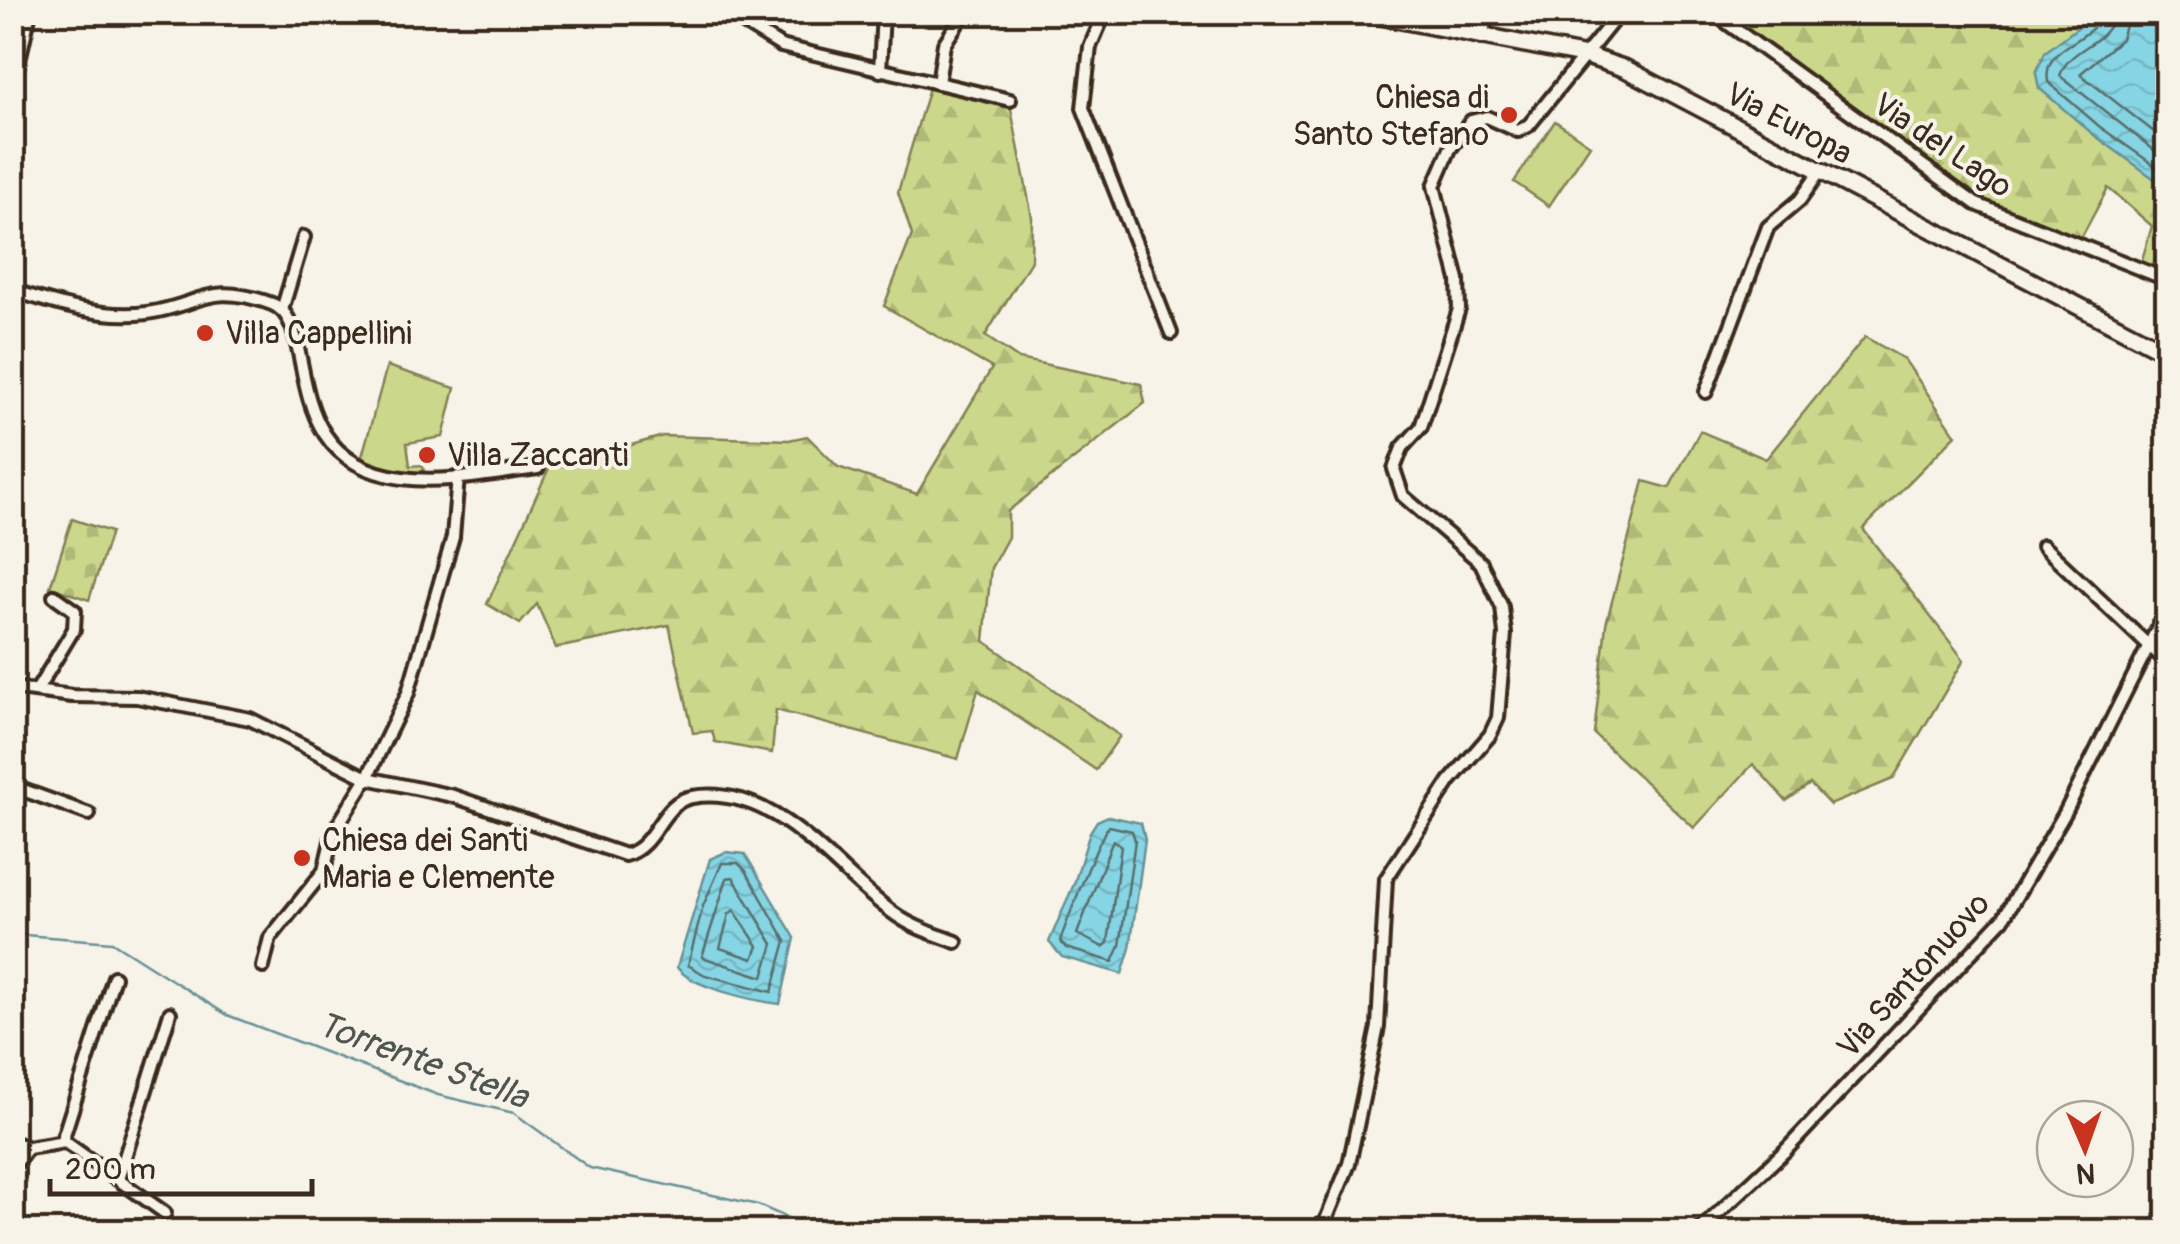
<svg xmlns="http://www.w3.org/2000/svg" width="2180" height="1244" font-family="Pangolin,sans-serif">
<style>
.forest{fill:url(#forest-firs);stroke:#838054;stroke-width:2.5}
.cemetery{fill:url(#cemetery-stones);stroke:#838054;stroke-width:2.5}
.garden{fill:#cbd78b;stroke:#838054;stroke-width:2.5}
.water{fill:url(#water-waves);stroke:#689195;stroke-width:2.5}
.lines{fill:none;stroke-linecap:round;stroke-linejoin:round}
.shore{stroke:#596e6d;stroke-width:2.5}
.stream{stroke:#689195;stroke-width:2.5}
.street-casing{stroke:#3b2a1e;stroke-width:18}
.secondary-casing{stroke:#3b2a1e;stroke-width:22}
.street{stroke:#f7f3e8;stroke-width:10}
.secondary{stroke:#f7f3e8;stroke-width:15}
.poi-dot{fill:#c8321e;stroke:#f7f3e8;stroke-width:4}
.labels{text-anchor:middle;stroke-width:8;stroke-linejoin:round;paint-order:stroke}
.poi-label{font-size:32px;fill:#3b2a1e;stroke:#f7f3e8;text-anchor:start}
.street-label{font-size:32px;fill:#3b2a1e;stroke:#f7f3e8}
.water-label{font-size:35px;font-style:italic;fill:#4e5550;stroke:#f7f3e8}
</style>
<defs>
<pattern id="forest-firs" width="22" height="20" patternUnits="userSpaceOnUse" patternTransform="scale(2.5)"><rect width="22" height="20" fill="#cbd78b"/><path d="M5 1l3.5 6h-7zM16 11l3.5 6h-7z" fill="#afb978"/></pattern>
<pattern id="cemetery-stones" width="16" height="16" patternUnits="userSpaceOnUse" patternTransform="scale(2.5)"><rect width="16" height="16" fill="#cbd78b"/><path d="M2 7V4a2 2 0 0 1 4 0v3zM10 15v-3a2 2 0 0 1 4 0v3z" fill="#afb978"/></pattern>
<pattern id="water-waves" width="16" height="10" patternUnits="userSpaceOnUse" patternTransform="scale(2.5)"><rect width="16" height="10" fill="#86d5e4"/><path d="M0 5q4-4 8 0t8 0" fill="none" stroke="#75b7c3"/></pattern>
</defs>
<rect width="100%" height="100%" fill="#f7f3e8"/>
<filter id="ink" filterUnits="userSpaceOnUse"><feTurbulence type="fractalNoise" baseFrequency=".01" numOctaves="2"/><feDisplacementMap in="SourceGraphic" scale="20" xChannelSelector="R" yChannelSelector="G"/><feConvolveMatrix kernelMatrix="1 2 1 2 8 2 1 2 1" color-interpolation-filters="sRGB"/></filter>
<g filter="url(#ink)">
<g class="forest">
<path d="M 1737,12 L 2167,13 L 2167,274 L 2141,263 L 2152,226 L 2108,188 L 2080,240 L 1982,202 L 1733,21 Z"/>
<path d="M 929,88 L 1010,104 L 1032,217 L 1031,261 L 985,336 L 1019,359 L 1141,384 L 1145,403 L 1008,511 L 1008,537 L 991,568 L 984,641 L 1120,736 L 1096,770 L 978,690 L 958,759 L 776,710 L 772,753 L 715,742 L 712,731 L 693,733 L 669,625 L 556,648 L 537,604 L 520,624 L 487,604 L 549,468 L 663,436 L 789,440 L 807,436 L 838,467 L 917,494 L 992,368 L 884,306 L 912,235 L 898,192 Z"/>
<path d="M 1865,337 L 1904,359 L 1956,435 L 1863,529 L 1964,660 L 1893,779 L 1830,805 L 1810,784 L 1786,801 L 1753,764 L 1694,828 L 1594,734 L 1606,624 L 1644,481 L 1669,488 L 1700,431 L 1766,459 Z"/>
</g>
<path class="cemetery" d="M 72,519 L 111,532 L 89,600 L 50,587 Z"/>
<g class="garden">
<path d="M 1555,121 L 1590,145 L 1549,206 L 1514,182 Z"/>
<path d="M 387,366 L 455,388 L 443,437 L 407,443 L 410,466 L 423,465 L 424,474 L 393,474 L 361,460 Z"/>
</g>
<g class="water">
<path d="M 2097,13 L 2167,13 L 2167,188 L 2094,135 L 2039,88 L 2036,73 L 2045,52 Z"/>
<path d="M 1108,816 L 1141,823 L 1145,840 L 1130,948 L 1122,974 L 1062,957 L 1049,942 L 1074,884 L 1090,832 L 1097,821 Z"/>
<path d="M 726,852 L 745,854 L 795,938 L 780,1004 C 756,1001 689,987 677,967 L 710,859 Z"/>
</g>
<g class="lines">
<g class="shore">
<path d="M 2101,12 C 2097,43 2041,43 2048,82 L 2100,127 L 2168,175"/>
<path d="M 2114,12 C 2111,45 2068,46 2060,76 L 2168,161"/>
<path d="M 2129,12 L 2121,39 L 2080,74 L 2168,143"/>
<path d="M 1109,826 L 1132,831 L 1135,840 L 1120,946 L 1113,962 L 1066,948 L 1060,941 C 1066,924 1101,832 1109,826 Z"/>
<path d="M 1113,840 L 1121,846 L 1108,943 L 1103,947 L 1077,934 Z"/>
<path d="M 722,863 L 738,863 L 746,871 L 786,941 L 772,992 L 705,975 L 688,965 L 703,906 Z"/>
<path d="M 733,877 L 773,944 L 763,977 L 702,957 L 727,878 Z"/>
<path d="M 734,910 L 758,946 L 753,959 L 720,948 L 729,914 Z"/>
</g>
<path class="stream" d="M 12,934 L 112,942 L 227,1015 L 438,1095 L 514,1113 L 590,1168 L 758,1205 L 820,1232"/>
<g class="street-casing">
<g id="street">
<path d="M 726,12 L 781,46 L 938,83 L 944,44 L 965,12"/>
<path d="M 1105,12 L 1090,47 L 1083,108 L 1171,333"/>
<path d="M 1712,12 L 1976,204 L 2168,280"/>
<path d="M 651,17 L 653,12"/>
<path d="M 1481,38 L 1486,20 L 1502,12"/>
<path d="M 880,71 L 883,12"/>
<path d="M 938,83 L 1010,100"/>
<path d="M 12,91 L 30,12"/>
<path d="M 12,290 C 55,304 102,319 147,313 C 202,305 208,281 272,304 C 322,323 273,461 402,478 C 445,484 495,473 538,468"/>
<path d="M 282,310 L 304,237"/>
<path d="M 1706,392 L 1768,227 L 1800,200 L 1821,170"/>
<path d="M 2043,546 L 2168,664"/>
<path d="M 12,688 L 72,696 L 137,697 L 250,719 L 367,778 L 408,693 L 453,537 L 458,477"/>
<path d="M 37,690 L 74,629 L 75,611 L 54,596"/>
<path d="M 12,786 L 89,814"/>
<path d="M 263,967 L 270,938 L 324,871 L 333,833 L 367,778 L 453,796 L 625,855 C 657,847 660,802 692,797 C 780,783 836,875 899,917 C 916,929 938,935 956,942"/>
<path d="M 62,1141 L 114,977"/>
<path d="M 12,1142 L 28,1148 L 65,1142 L 165,1213"/>
<path d="M 12,1168 L 28,1148"/>
<path d="M 118,1179 L 170,1013"/>
<path d="M 1321,1232 L 1349,1164 L 1378,1027 L 1386,879 L 1450,781 L 1490,735 L 1498,718 L 1505,634 L 1502,607 L 1481,563 L 1403,496 L 1394,469 L 1402,448 L 1421,427 L 1459,309 L 1458,280 L 1434,186 L 1450,149 L 1471,121 L 1487,117 L 1518,131 L 1529,125 L 1620,12"/>
<path d="M 1698,1232 L 1786,1150 L 2003,919 L 2065,813 L 2168,607"/>
</g>
</g>
<g class="secondary-casing">
<path id="secondary" d="M 1360,12 L 1587,56 L 1626,69 L 2168,353"/>
</g>
<use href="#street" class="street"/>
<use href="#secondary" class="secondary"/>
</g>
</g>
<g class="poi-dot">
<circle cx="1509" cy="115" r="10"/>
<circle cx="205" cy="333" r="10"/>
<circle cx="427" cy="455" r="10"/>
<circle cx="302" cy="858" r="10"/>
</g>
<g class="labels">
<g class="poi-label">
<text x="1489" y="108" text-anchor="end">Chiesa di<tspan x="1489" dy="37">Santo Stefano</tspan></text>
<text x="225" y="344">Villa Cappellini</text>
<text x="447" y="466">Villa Zaccanti</text>
<text x="322" y="851">Chiesa dei Santi<tspan x="322" dy="37">Maria e Clemente</tspan></text>
</g>
<g class="street-label">
<text transform="translate(1789 123) rotate(28)" y="11">Via Europa</text>
<text transform="translate(1943 145) rotate(34)" y="11">Via del Lago</text>
<text transform="translate(1913 975) rotate(-48)" y="11">Via Santonuovo</text>
</g>
<g class="water-label">
<text transform="translate(423 1060) rotate(20)" y="12">Torrente Stella</text>
</g>
</g>
<rect width="2180" height="1244" fill="none" stroke="#f7f3e8" stroke-width="50"/>
<rect x="25" y="25" width="2130" height="1194" fill="none" stroke="#3b2a1e" stroke-width="4" filter="url(#ink)"/>
<g transform="translate(2085 1149) rotate(178)"><circle r="48" fill="#f7f3e8" stroke="#aca397" stroke-width="2.5"/>
<path d="M0-8L18 38L0 25L-18 38Z" fill="#c8321e"/>
<text y="-15" font-size="28" font-weight="bold" text-anchor="middle" fill="#3b2a1e">N</text>
</g>
<path d="M50 1179v15h262v-15" fill="none" stroke="#3b2a1e" stroke-width="5"/>
<text x="65" y="1179" font-size="30" fill="#3b2a1e" stroke="#f7f3e8" stroke-width="8" paint-order="stroke">200 m</text>
</svg>
